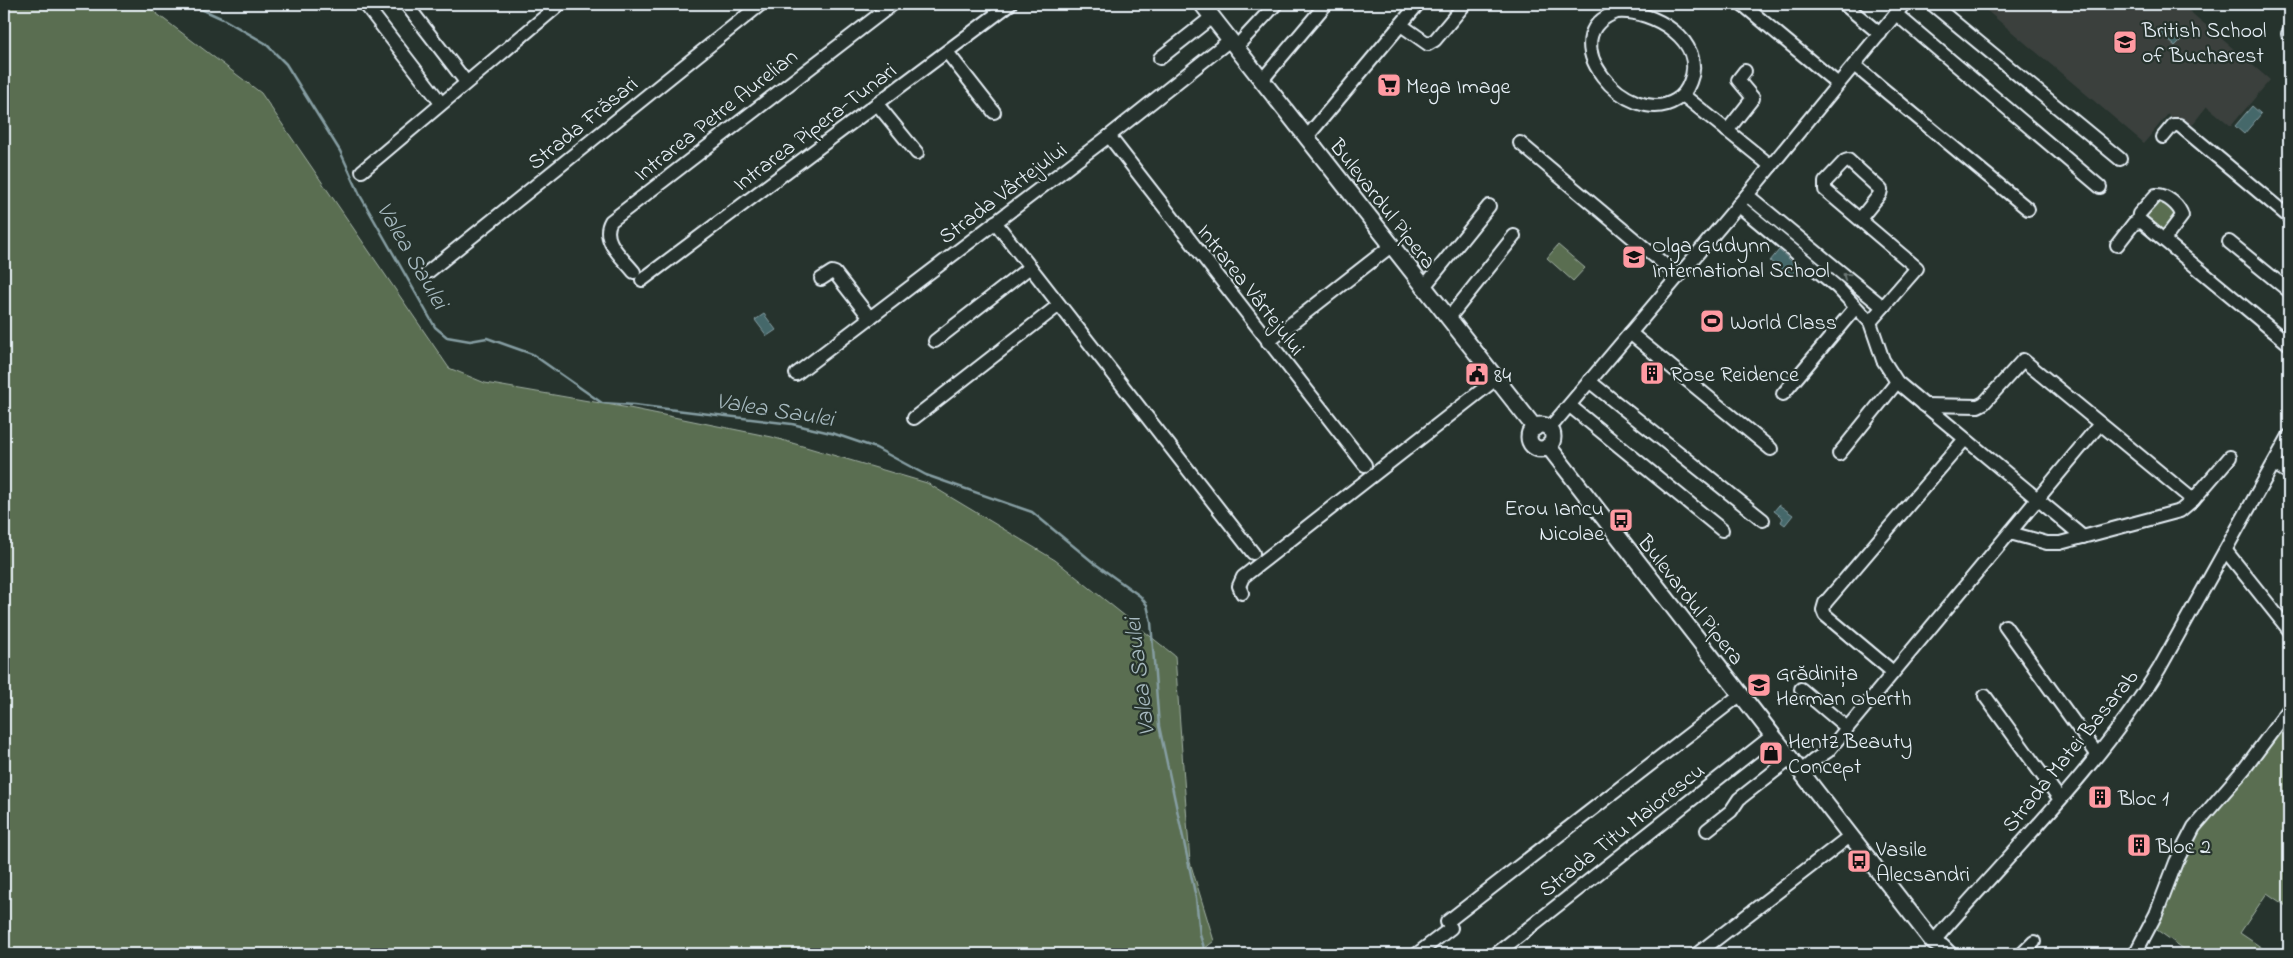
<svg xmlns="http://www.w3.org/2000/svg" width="2293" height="958" font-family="'Indie Flower',sans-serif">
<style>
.built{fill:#3b413e}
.green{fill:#5a6e51;stroke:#a1b0a4}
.water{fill:#45676b;stroke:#869ea3}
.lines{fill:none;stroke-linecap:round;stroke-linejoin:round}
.stream{stroke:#869ea3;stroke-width:2.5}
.minor-casing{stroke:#e8f1f8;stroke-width:16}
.major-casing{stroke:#e8f1f8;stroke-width:19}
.minor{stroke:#26332d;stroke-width:12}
.major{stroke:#26332d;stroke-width:15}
.oneway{stroke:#6a7674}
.labels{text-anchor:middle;stroke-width:4.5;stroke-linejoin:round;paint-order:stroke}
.poi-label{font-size:22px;fill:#e8f1f8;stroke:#26332d;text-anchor:start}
.street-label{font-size:22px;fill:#e8f1f8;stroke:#26332d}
.water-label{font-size:24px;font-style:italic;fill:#a7bac0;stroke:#26332d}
</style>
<rect width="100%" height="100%" fill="#26332d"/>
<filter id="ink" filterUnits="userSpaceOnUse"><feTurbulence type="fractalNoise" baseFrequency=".02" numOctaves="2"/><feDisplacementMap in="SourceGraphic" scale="10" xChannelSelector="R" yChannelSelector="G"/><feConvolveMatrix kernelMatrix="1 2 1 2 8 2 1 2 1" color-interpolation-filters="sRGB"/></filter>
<g filter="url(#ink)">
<path class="built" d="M 1979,4 L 2181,4 L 2270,80 L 2231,126 L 2207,106 L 2188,130 L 2168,114 L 2144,143 Z"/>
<g class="green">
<path d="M 4,4 L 144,4 L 261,93 L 449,368 L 485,383 L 629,408 L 772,437 L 927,483 L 1055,560 L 1175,656 L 1190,862 L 1214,941 L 1198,954 L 4,954 Z"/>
<path d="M 2160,198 L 2177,214 L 2164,232 L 2144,219 L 2144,214 Z"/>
<path d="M 1558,245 L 1585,268 L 1573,281 L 1547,258 Z"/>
<path d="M 2289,709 L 2289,908 L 2267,893 L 2240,933 L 2271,954 L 2191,954 L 2150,925 L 2176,862 Z"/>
</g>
<g class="water">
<path d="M 2165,27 L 2181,40 L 2175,46 L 2160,33 Z"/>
<path d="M 2252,106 L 2261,114 L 2244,134 L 2235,126 Z"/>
<path d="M 1779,250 L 1799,268 L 1791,278 L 1770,261 Z"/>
<path d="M 764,314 L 776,330 L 767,336 L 755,320 Z"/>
<path d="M 1779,505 L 1793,515 L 1785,525 L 1781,522 L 1783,518 L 1774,511 Z"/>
</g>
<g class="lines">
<path class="stream" d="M 190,4 L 223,19 L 265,43 L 286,64 L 340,151 L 361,197 L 435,327 L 447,337 L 470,341 L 487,338 L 532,354 L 602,403 L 634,405 L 792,424 L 835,434 L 876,448 L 926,475 L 1032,512 L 1094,563 L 1140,596 L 1147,605 L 1151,622 L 1159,726 L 1196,898 L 1200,935 L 1206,954"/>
<g class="minor-casing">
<g id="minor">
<path d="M 365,4 L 441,103"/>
<path d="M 406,4 L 466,82"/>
<path d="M 1742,4 L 1838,84"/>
<path d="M 1844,4 L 1880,34"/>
<path d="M 1932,4 L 2120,159"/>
<path d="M 1617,12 C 1652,9 1707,41 1690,82 C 1687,90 1683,96 1676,100 C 1628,130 1548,36 1617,12 Z"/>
<path d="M 1896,14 L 2100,187"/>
<path d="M 1401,25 L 1428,44 L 1435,40 L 1465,4"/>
<path d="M 2288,34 L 2289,33"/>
<path d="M 1236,47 L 1276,4"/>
<path d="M 947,52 L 994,112"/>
<path d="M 1160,58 L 1212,17"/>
<path d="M 1854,65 L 2028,209"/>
<path d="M 1262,80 L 1326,4"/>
<path d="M 1683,95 L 1771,166"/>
<path d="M 877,104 L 917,153"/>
<path d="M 1727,131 L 1753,98 L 1738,80 L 1745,71"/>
<path d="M 1109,136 L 1365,465"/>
<path d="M 2163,137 L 2173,125 L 2179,125 L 2289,217"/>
<path d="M 1306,138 L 1418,4"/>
<path d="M 1520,143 L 1678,276"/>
<path d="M 362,171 L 560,4"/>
<path d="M 1747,195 L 1883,307"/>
<path d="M 1738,205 L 1837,287 L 1870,322 L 1883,360 L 1897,382 L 2083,537"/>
<path d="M 1860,219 L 1880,194 L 1881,190 L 1848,160 L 1845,161 L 1825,182 L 1825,190 L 1917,268 L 1870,322"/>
<path d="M 2138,221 L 2139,214 L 2156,195 C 2166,194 2180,206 2182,216 L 2164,240"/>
<path d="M 995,222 L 1253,553"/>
<path d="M 2229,242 L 2289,291"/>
<path d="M 2117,245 L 2134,223 L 2142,222 L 2289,344"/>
<path d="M 428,272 L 761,4"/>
<path d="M 634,272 C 622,257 600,240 611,221 L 893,4"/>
<path d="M 821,279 L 832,272 L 835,273 L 870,318"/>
<path d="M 642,280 L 1010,4"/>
<path d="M 1423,288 L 1489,206"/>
<path d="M 1448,319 L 1514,236"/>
<path d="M 1630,333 L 1771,449"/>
<path d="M 935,341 L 1030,267"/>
<path d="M 1268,342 L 1391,246"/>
<path d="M 796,374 L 1109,136 L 1230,40"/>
<path d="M 1589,381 L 1763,520"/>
<path d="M 1783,394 L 1855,308"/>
<path d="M 1924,405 L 1978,406 L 1984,403 L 2023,360 L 2193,500"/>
<path d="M 1570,406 L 1722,530"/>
<path d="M 914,418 L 1059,305"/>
<path d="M 1549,429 L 1747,195 L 1904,4"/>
<path d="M 1839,454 L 1897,382"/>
<path d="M 2274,464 L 2289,473"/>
<path d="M 2010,533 L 2047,543 L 2060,543 L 2180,511 L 2193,500 L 2230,457"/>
<path d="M 2226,551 L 2289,630"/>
<path d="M 1242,593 L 1239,586 L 1243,577 L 1496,379"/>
<path d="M 2005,626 L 2097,754"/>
<path d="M 1893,672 L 1825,615 L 1823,610 L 1825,603 L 1965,439"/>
<path d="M 1801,689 L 1846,727"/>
<path d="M 1985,696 L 2059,798"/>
<path d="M 1800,772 L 1813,761 L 1828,751 L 2100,424"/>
<path d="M 1707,830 L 1731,811 L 1739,799 L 1790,759"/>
<path d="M 1447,922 L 1740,695"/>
<path d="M 1933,942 C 2009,854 2098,768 2159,669 L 2289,436"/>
<path d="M 1417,954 L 1451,928"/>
<path d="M 1496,954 L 1772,736"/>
<path d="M 1697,954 L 1850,836"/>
<path d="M 2022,954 L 2034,942"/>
<path d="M 2135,954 L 2156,914 L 2176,862 L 2194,827 L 2245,768 L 2289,709"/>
</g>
</g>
<g class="major-casing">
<g id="major">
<path d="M 1202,4 L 1535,428"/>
<circle cx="1541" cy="437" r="12"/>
<path d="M 1548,446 L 1933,942 L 1942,947 L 1949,954"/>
</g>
</g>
<use href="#minor" class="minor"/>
<use href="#major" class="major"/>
</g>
<defs><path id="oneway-chevron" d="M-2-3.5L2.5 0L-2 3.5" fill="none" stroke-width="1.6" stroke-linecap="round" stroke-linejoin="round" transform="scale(1.25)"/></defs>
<use class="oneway" href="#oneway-chevron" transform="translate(1846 276) rotate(-141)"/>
</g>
<defs>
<g id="school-square" transform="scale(1.25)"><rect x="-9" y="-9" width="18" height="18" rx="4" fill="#ff9aa2" stroke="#26332d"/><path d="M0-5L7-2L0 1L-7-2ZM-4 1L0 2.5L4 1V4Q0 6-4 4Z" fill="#111"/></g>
<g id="supermarket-square" transform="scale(1.25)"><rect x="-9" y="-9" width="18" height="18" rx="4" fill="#ff9aa2" stroke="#26332d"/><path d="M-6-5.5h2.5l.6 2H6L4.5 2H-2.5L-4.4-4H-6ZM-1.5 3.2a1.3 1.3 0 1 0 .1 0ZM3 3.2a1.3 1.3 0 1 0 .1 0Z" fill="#111"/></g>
<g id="stadium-square" transform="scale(1.25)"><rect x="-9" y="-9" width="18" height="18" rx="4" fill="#ff9aa2" stroke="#26332d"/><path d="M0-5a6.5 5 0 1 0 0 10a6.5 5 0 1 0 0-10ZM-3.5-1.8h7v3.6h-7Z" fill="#111"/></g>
<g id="building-square" transform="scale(1.25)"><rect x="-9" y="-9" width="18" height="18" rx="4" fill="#ff9aa2" stroke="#26332d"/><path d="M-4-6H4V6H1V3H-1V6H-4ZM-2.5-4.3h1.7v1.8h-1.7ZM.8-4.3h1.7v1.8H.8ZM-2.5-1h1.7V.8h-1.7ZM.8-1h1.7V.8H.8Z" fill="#111"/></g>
<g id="civic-square" transform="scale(1.25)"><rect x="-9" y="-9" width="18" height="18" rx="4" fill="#ff9aa2" stroke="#26332d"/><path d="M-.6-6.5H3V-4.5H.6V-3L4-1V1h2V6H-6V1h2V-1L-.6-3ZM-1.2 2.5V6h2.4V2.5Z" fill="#111"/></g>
<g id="bus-square" transform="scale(1.25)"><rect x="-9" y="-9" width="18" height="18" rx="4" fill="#ff9aa2" stroke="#26332d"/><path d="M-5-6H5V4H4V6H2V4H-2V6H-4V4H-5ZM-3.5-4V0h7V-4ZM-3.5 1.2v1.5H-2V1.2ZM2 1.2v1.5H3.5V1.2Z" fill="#111"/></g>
<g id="shop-square" transform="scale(1.25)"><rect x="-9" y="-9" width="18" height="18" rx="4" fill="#ff9aa2" stroke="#26332d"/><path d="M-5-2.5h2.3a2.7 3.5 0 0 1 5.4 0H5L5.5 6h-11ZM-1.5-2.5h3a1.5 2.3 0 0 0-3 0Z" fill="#111"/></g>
</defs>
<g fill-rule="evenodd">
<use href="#school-square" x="2125" y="42"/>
<use href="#supermarket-square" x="1389" y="85"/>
<use href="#school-square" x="1634" y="257"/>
<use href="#stadium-square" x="1712" y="321"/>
<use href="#building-square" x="1652" y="373"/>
<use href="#civic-square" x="1477" y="374"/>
<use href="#bus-square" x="1621" y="520"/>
<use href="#school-square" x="1759" y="685"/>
<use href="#shop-square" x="1771" y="753"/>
<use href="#building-square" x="2100" y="797"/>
<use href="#building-square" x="2139" y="845"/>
<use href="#bus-square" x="1859" y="861"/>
</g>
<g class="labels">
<g class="poi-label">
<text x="2142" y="37">British School<tspan x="2142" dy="25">of Bucharest</tspan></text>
<text x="1406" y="93">Mega Image</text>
<text x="1652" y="252">Olga Gudynn<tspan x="1652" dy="25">International School</tspan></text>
<text x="1730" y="329">World Class</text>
<text x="1670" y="381">Rose Reidence</text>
<text x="1494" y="382">84</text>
<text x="1604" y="515" text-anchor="end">Erou Iancu<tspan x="1604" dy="25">Nicolae</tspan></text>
<text x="1776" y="680">Grădinița<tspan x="1776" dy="25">Herman Oberth</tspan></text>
<text x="1788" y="748">Hentz Beauty<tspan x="1788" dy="25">Concept</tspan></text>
<text x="2118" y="805">Bloc 1</text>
<text x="2156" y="853">Bloc 2</text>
<text x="1876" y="856">Vasile<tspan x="1876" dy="25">Alecsandri</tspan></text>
</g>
<g class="street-label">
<text transform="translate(715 114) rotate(-38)" y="8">Intrarea Petre Aurelian</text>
<text transform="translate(582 122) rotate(-39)" y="8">Strada Frăsari</text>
<text transform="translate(814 126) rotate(-37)" y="8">Intrarea Pipera-Tunari</text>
<text transform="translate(1002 192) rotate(-37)" y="8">Strada Vârtejului</text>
<text transform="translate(1384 203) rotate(52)" y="8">Bulevardul Pipera</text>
<text transform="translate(1252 289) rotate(52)" y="8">Intrarea Vârtejului</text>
<text transform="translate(1692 599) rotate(52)" y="8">Bulevardul Pipera</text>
<text transform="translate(2069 750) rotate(-51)" y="8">Strada Matei Basarab</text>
<text transform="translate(1621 829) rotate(-38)" y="8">Strada Titu Maiorescu</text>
</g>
<g class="water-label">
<text transform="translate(413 255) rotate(60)" y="8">Valea Saulei</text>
<text transform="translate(775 409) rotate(9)" y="8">Valea Saulei</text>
<text transform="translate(1139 677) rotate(-97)" y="8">Valea Saulei</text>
</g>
</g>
<rect width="2293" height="958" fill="none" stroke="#26332d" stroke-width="20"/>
<rect x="10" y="10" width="2273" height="938" fill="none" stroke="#e8f1f8" stroke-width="2" filter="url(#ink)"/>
</svg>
